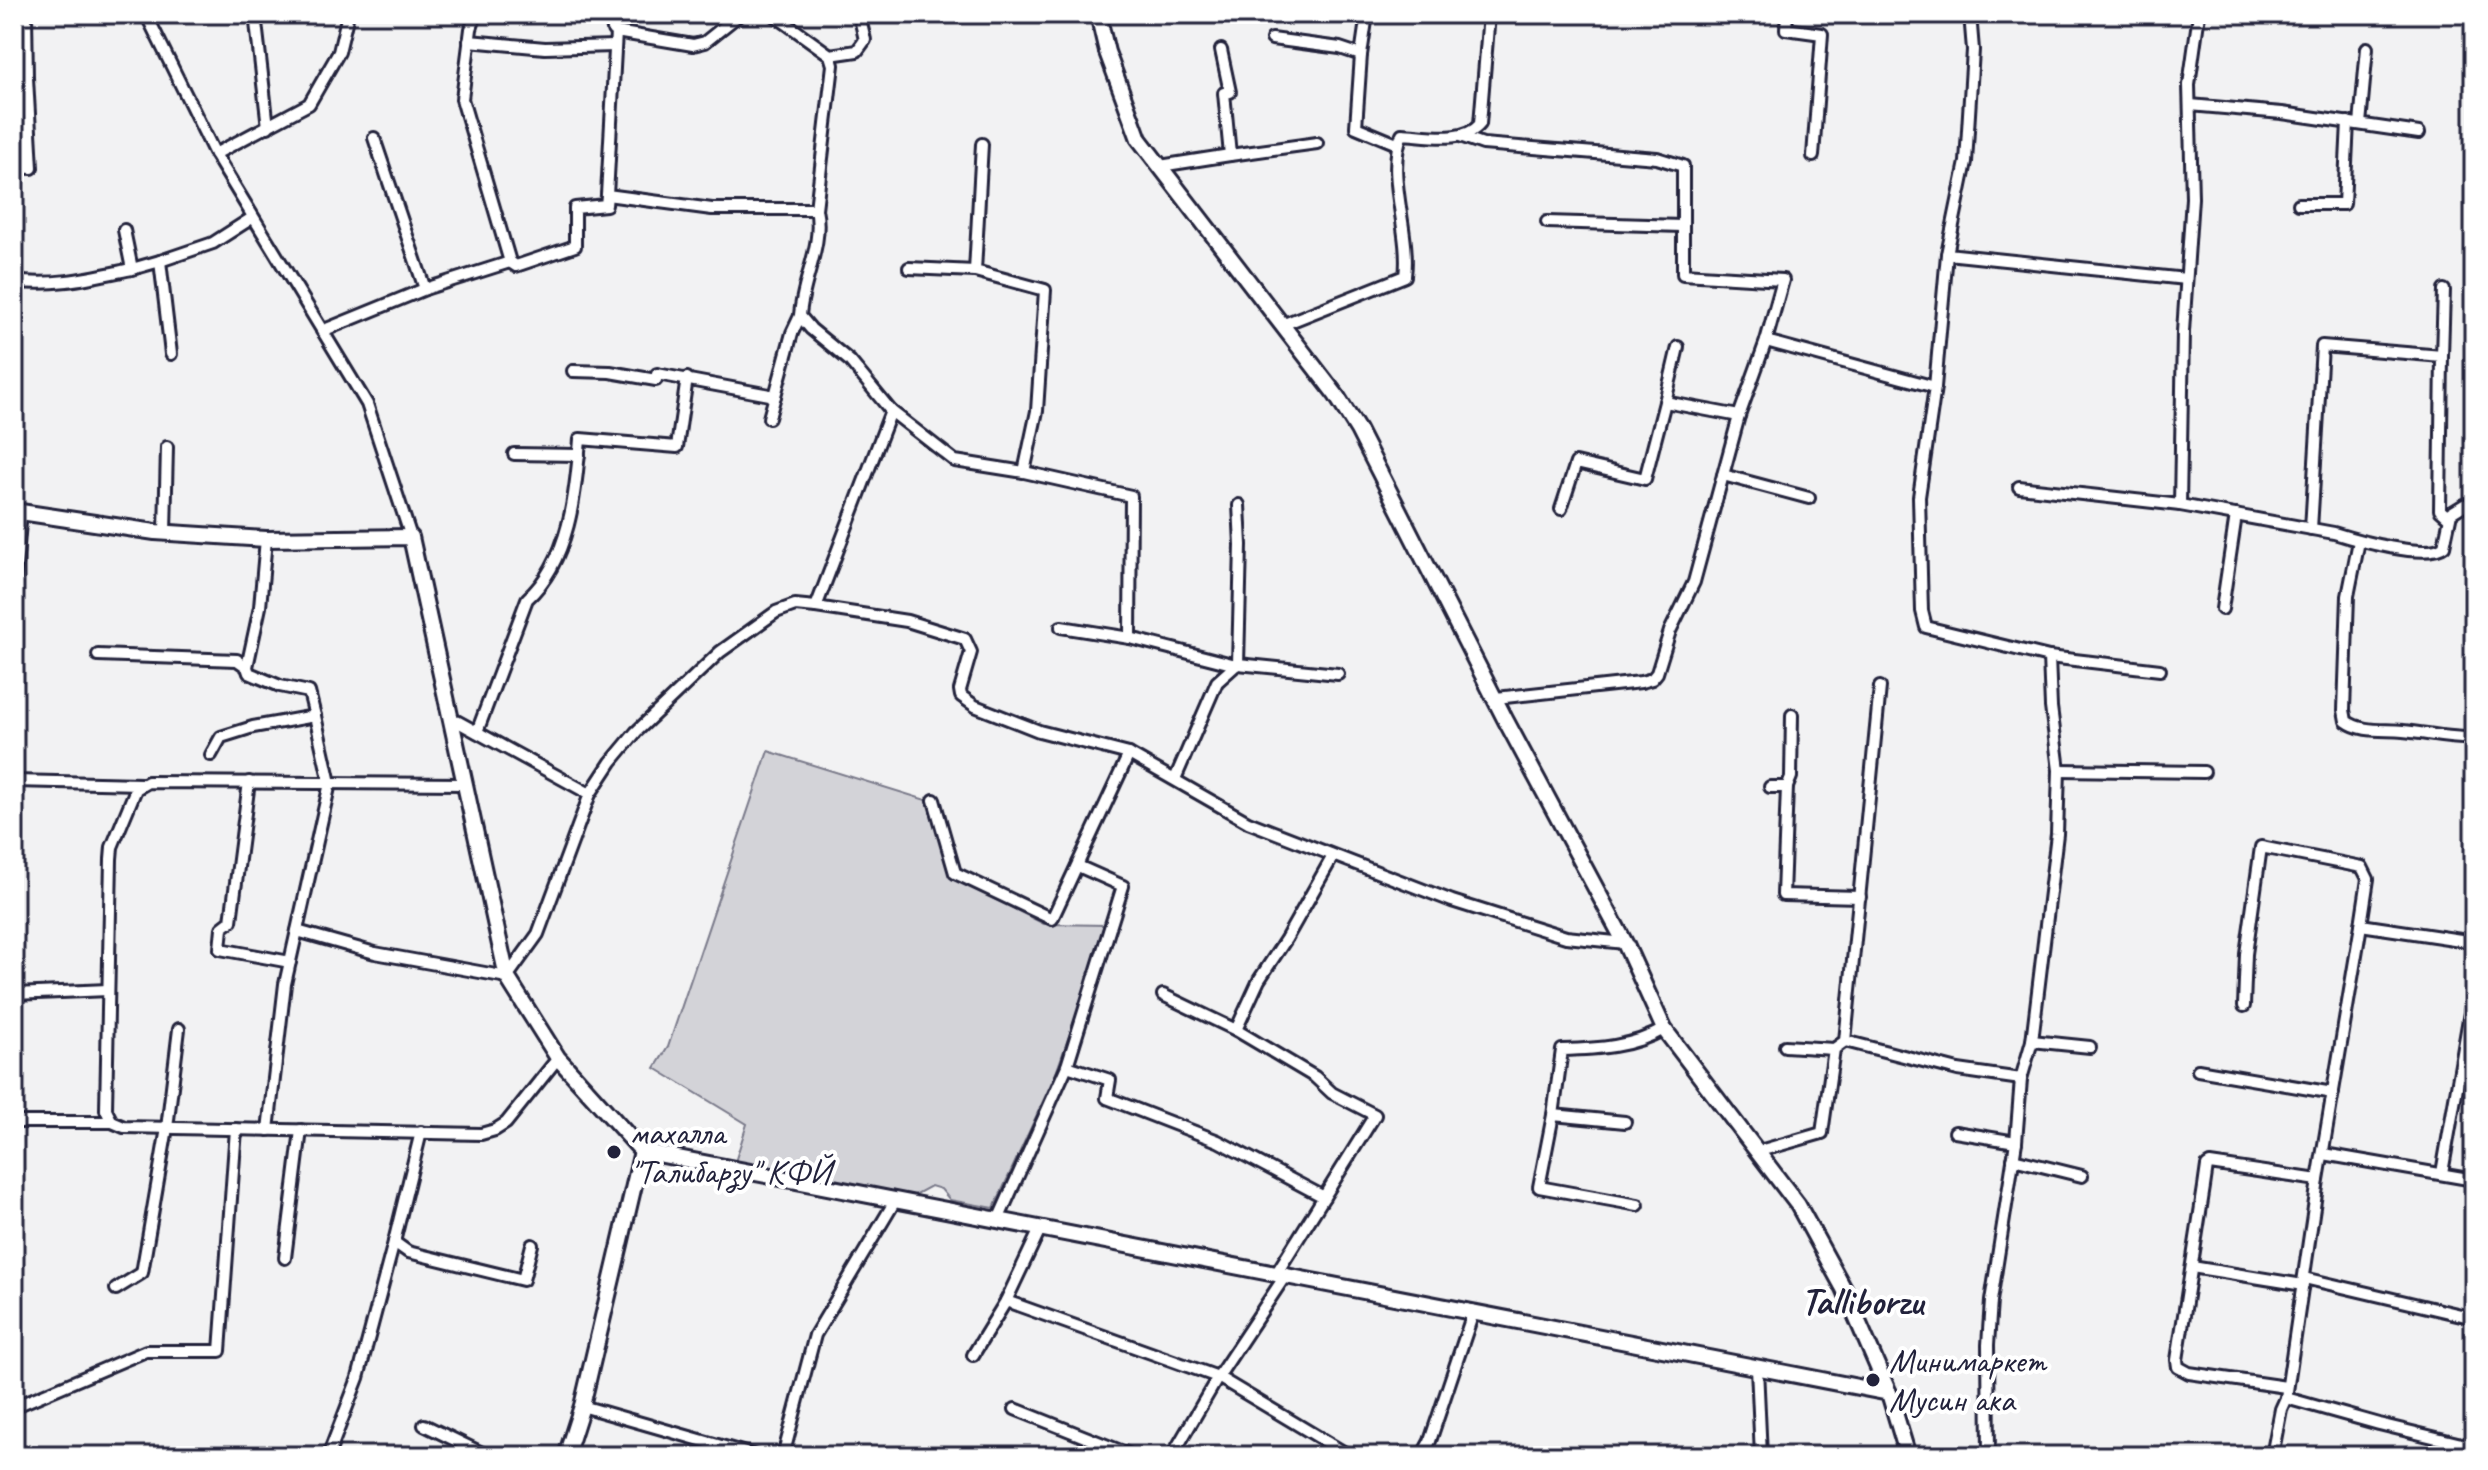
<svg xmlns="http://www.w3.org/2000/svg" width="2488" height="1470" font-family="Caveat,sans-serif">
<style>
.green{fill:#d3d3d8;stroke:#7a7a8a;stroke-width:2}
.lines{fill:none;stroke-linecap:round;stroke-linejoin:round}
.street-casing{stroke:#22223b;stroke-width:16}
.secondary-casing{stroke:#22223b;stroke-width:20}
.street{stroke:#fff;stroke-width:10}
.secondary{stroke:#fff;stroke-width:14}
.poi-dot{fill:#22223b;stroke:#fff;stroke-width:3}
.labels{text-anchor:middle;stroke-width:8;stroke-linejoin:round;paint-order:stroke}
.poi-label{font-size:34px;fill:#22223b;stroke:#fff;text-anchor:start}
.quarter-label{font-size:38px;font-weight:bold;fill:#22223b;stroke:#fff}
</style>
<rect width="100%" height="100%" fill="#f2f2f3"/>
<filter id="ink" filterUnits="userSpaceOnUse"><feTurbulence type="fractalNoise" baseFrequency=".0125" numOctaves="2"/><feDisplacementMap in="SourceGraphic" scale="16" xChannelSelector="R" yChannelSelector="G"/><feConvolveMatrix kernelMatrix="1 2 1 2 8 2 1 2 1" color-interpolation-filters="sRGB"/></filter>
<g filter="url(#ink)">
<path class="green" d="M 768,751 L 929,801 L 951,877 L 1044,924 L 1108,925 L 1056,1073 L 994,1208 L 950,1200 L 941,1189 L 931,1186 L 911,1197 L 735,1162 L 747,1124 L 655,1068 L 668,1047 Z"/>
<g class="lines">
<g class="street-casing">
<g id="street">
<path d="M 146,14 L 215,154 L 367,404 L 411,537"/>
<path d="M 255,14 L 268,127"/>
<path d="M 611,14 L 613,30 L 616,32"/>
<path d="M 740,14 L 705,42 L 693,45 L 616,32 L 607,195 L 712,209 L 816,209"/>
<path d="M 773,14 L 830,55 L 833,65 L 816,209 C 824,245 802,280 800,316 L 811,329 L 850,361 L 891,411 L 955,461 L 1024,472 L 1037,411 L 1045,290 L 975,271 L 982,144"/>
<path d="M 1787,14 L 1786,29 L 1822,34 L 1813,156"/>
<path d="M 1970,14 L 1973,50 L 1966,162 L 1947,254 L 1935,387 L 1919,497 L 1922,611 L 1926,627 L 2049,657 L 2051,707 L 2059,770 L 2057,834 L 2032,1041 L 2021,1079 L 2016,1142 L 1991,1301 L 1988,1345 L 1989,1456"/>
<path d="M 1272,39 L 1340,48 L 1361,55 L 1367,14"/>
<path d="M 469,41 L 545,48 L 614,46"/>
<path d="M 830,55 L 857,51 L 865,40 L 859,14"/>
<path d="M 1361,55 L 1356,127 L 1397,144"/>
<path d="M 14,78 L 27,78 L 26,14"/>
<path d="M 2190,105 L 2282,113 L 2419,133"/>
<path d="M 2360,124 L 2367,48"/>
<path d="M 1460,136 L 1483,144 L 1657,158 L 1683,166 L 1683,274 L 1783,280 L 1766,341 L 1935,387"/>
<path d="M 374,138 L 425,289"/>
<path d="M 215,154 L 309,104 L 339,52 L 348,14"/>
<path d="M 1230,155 L 1317,143"/>
<path d="M 1160,166 L 1230,155 L 1224,93 L 1230,92 L 1221,50"/>
<path d="M 14,167 L 32,168 L 27,78"/>
<path d="M 2299,204 L 2344,204 L 2348,122"/>
<path d="M 1547,222 L 1682,226"/>
<path d="M 1947,254 L 2186,279"/>
<path d="M 160,261 L 213,243 L 252,218"/>
<path d="M 510,262 L 516,266 L 575,246 L 575,208 L 606,205 L 607,195"/>
<path d="M 909,268 L 975,271"/>
<path d="M 132,269 L 160,261 L 171,354"/>
<path d="M 14,281 C 54,287 93,277 132,269 L 124,230"/>
<path d="M 1282,325 L 1405,276 C 1411,232 1385,174 1402,134 C 1426,135 1464,144 1480,124 L 1489,14"/>
<path d="M 322,331 L 425,289 L 510,262 L 462,99 L 471,29 L 476,14"/>
<path d="M 1678,347 L 1665,402 L 1739,416 L 1766,341"/>
<path d="M 2442,356 L 2444,290"/>
<path d="M 573,371 L 610,372 L 656,380 L 657,374 L 775,396"/>
<path d="M 769,418 L 792,333 L 800,316"/>
<path d="M 514,454 L 579,455"/>
<path d="M 1024,472 L 1131,496 L 1130,638 L 1236,665 L 1238,664 L 1241,545 L 1239,505"/>
<path d="M 1723,475 L 1809,498"/>
<path d="M 2019,487 L 2180,505 L 2334,533 C 2356,540 2427,560 2444,546 L 2451,513 L 2464,505 L 2474,504"/>
<path d="M 2180,505 L 2183,332 L 2192,198 L 2189,85 L 2199,14"/>
<path d="M 1561,509 L 1576,463 L 1645,479 L 1665,402"/>
<path d="M 2311,529 L 2322,346 L 2442,356 L 2440,510 L 2449,518"/>
<path d="M 165,532 L 167,447"/>
<path d="M 266,539 L 260,607 L 247,667 L 249,673 L 280,686 L 309,692 L 315,716"/>
<path d="M 2359,541 L 2348,596 L 2344,710 L 2346,721 C 2362,733 2384,729 2403,731 C 2427,733 2449,739 2474,738"/>
<path d="M 14,589 L 21,512"/>
<path d="M 816,607 L 891,411"/>
<path d="M 2222,609 L 2236,515"/>
<path d="M 1061,627 L 1130,638"/>
<path d="M 98,655 L 237,660 L 247,667"/>
<path d="M 2049,657 L 2160,670"/>
<path d="M 1238,664 L 1338,674"/>
<path d="M 1496,698 L 1641,682 L 1652,679 L 1657,673 L 1670,631 L 1694,582 L 1739,416"/>
<path d="M 451,718 L 590,794 L 611,762 L 636,732 L 720,652 L 776,612 L 795,605 L 816,607 L 907,621 L 965,639 L 971,652 L 960,690 L 961,696 L 975,706 L 1039,731 L 1129,754 L 1248,822 L 1452,901 L 1566,937 L 1625,943"/>
<path d="M 477,732 L 527,599 C 569,561 576,494 580,439 L 677,447 L 687,378"/>
<path d="M 211,755 L 221,737 L 253,727 L 315,716 L 330,783 L 285,984 L 268,1130"/>
<path d="M 2059,770 L 2204,772"/>
<path d="M 1175,779 L 1217,682 L 1236,665"/>
<path d="M 14,781 L 141,784"/>
<path d="M 249,782 L 231,921 L 222,928 L 220,949 L 290,962"/>
<path d="M 465,784 L 148,782 L 136,789 L 112,847 L 111,859 L 106,1110 L 112,1122 L 124,1127 L 481,1134 L 495,1130 L 506,1123 L 558,1058"/>
<path d="M 1770,787 L 1787,787 L 1783,895 L 1860,897"/>
<path d="M 1787,787 L 1791,777 L 1792,715"/>
<path d="M 934,800 L 955,873 L 1052,919 L 1129,754"/>
<path d="M 1078,866 L 1123,886 L 1067,1066 L 1110,1080 L 1107,1098 L 1218,1141 L 1324,1197"/>
<path d="M 2361,925 L 2474,942"/>
<path d="M 297,931 L 375,953 L 507,977 L 538,934 L 590,794"/>
<path d="M 14,994 L 108,990"/>
<path d="M 1163,995 L 1236,1030 L 1259,980 L 1286,939 L 1333,856"/>
<path d="M 2244,1006 L 2246,954 L 2261,847 L 2362,867 L 2368,879 L 2361,925 L 2318,1180 L 2286,1398 L 2281,1409 L 2272,1456"/>
<path d="M 1236,1030 L 1315,1077 L 1332,1093 L 1375,1115 L 1276,1274"/>
<path d="M 1845,1041 L 1958,1070 L 2021,1079"/>
<path d="M 2032,1041 L 2090,1047"/>
<path d="M 1785,1046 L 1834,1049"/>
<path d="M 2198,1070 L 2333,1093"/>
<path d="M 1553,1115 L 1625,1122"/>
<path d="M 14,1122 L 112,1122"/>
<path d="M 421,1132 L 394,1242 L 408,1252 L 523,1280 L 532,1245"/>
<path d="M 1955,1132 L 2016,1142"/>
<path d="M 1756,1152 L 1822,1133 L 1834,1049 L 1845,1041 L 1880,687"/>
<path d="M 2324,1154 L 2474,1180"/>
<path d="M 2013,1159 L 2082,1176"/>
<path d="M 2442,1173 L 2474,990"/>
<path d="M 1638,1205 L 1539,1187 L 1553,1115 L 1562,1050 C 1598,1049 1633,1047 1664,1029"/>
<path d="M 998,1220 L 1067,1066"/>
<path d="M 1041,1227 L 1006,1301 L 1218,1377 L 1350,1456"/>
<path d="M 285,1258 L 301,1130"/>
<path d="M 2192,1267 L 2303,1285"/>
<path d="M 2304,1278 L 2474,1318"/>
<path d="M 116,1289 L 142,1273 L 167,1128 L 179,1029"/>
<path d="M 973,1355 L 1006,1301"/>
<path d="M 1757,1368 L 1761,1456"/>
<path d="M 2286,1387 L 2189,1373 L 2178,1367 L 2177,1360 L 2204,1187 L 2207,1166 L 2210,1164 L 2318,1180"/>
<path d="M 2286,1398 L 2379,1424 L 2474,1447"/>
<path d="M 582,1406 L 756,1456"/>
<path d="M 14,1407 L 146,1351 L 220,1351 L 236,1129"/>
<path d="M 1015,1409 L 1133,1456"/>
<path d="M 424,1425 L 488,1456"/>
<path d="M 328,1456 L 358,1378 L 394,1242"/>
<path d="M 783,1456 L 815,1335 L 895,1201"/>
<path d="M 1172,1456 L 1218,1377 L 1285,1276"/>
<path d="M 1422,1456 L 1430,1441 L 1473,1313"/>
</g>
</g>
<g class="secondary-casing">
<g id="secondary">
<path d="M 1098,14 L 1107,52 L 1139,139 L 1336,395 L 1358,430 L 1505,719 L 1625,943 L 1664,1029 L 1798,1205 L 1844,1289 L 1889,1393 L 1908,1456"/>
<path d="M 14,511 L 155,532 L 266,539 L 411,537 L 507,977 L 558,1058 L 642,1151 L 1889,1393"/>
<path d="M 566,1456 L 582,1406 L 642,1151"/>
</g>
</g>
<use href="#street" class="street"/>
<use href="#secondary" class="secondary"/>
</g>
</g>
<g class="poi-dot">
<circle cx="614" cy="1152" r="8"/>
<circle cx="1873" cy="1380" r="8"/>
</g>
<g class="labels">
<g class="poi-label">
<text x="630" y="1144">махалла<tspan x="630" dy="39">"Талибарзу" КФЙ</tspan></text>
<text x="1889" y="1372">Минимаркет<tspan x="1889" dy="39">Мусин ака</tspan></text>
</g>
<g class="quarter-label">
<text x="1862" y="1314">Talliborzu</text>
</g>
</g>
<rect width="2488" height="1470" fill="none" stroke="#fff" stroke-width="48"/>
<rect x="24" y="24" width="2440" height="1422" fill="none" stroke="#22223b" stroke-width="3" filter="url(#ink)"/>
</svg>
